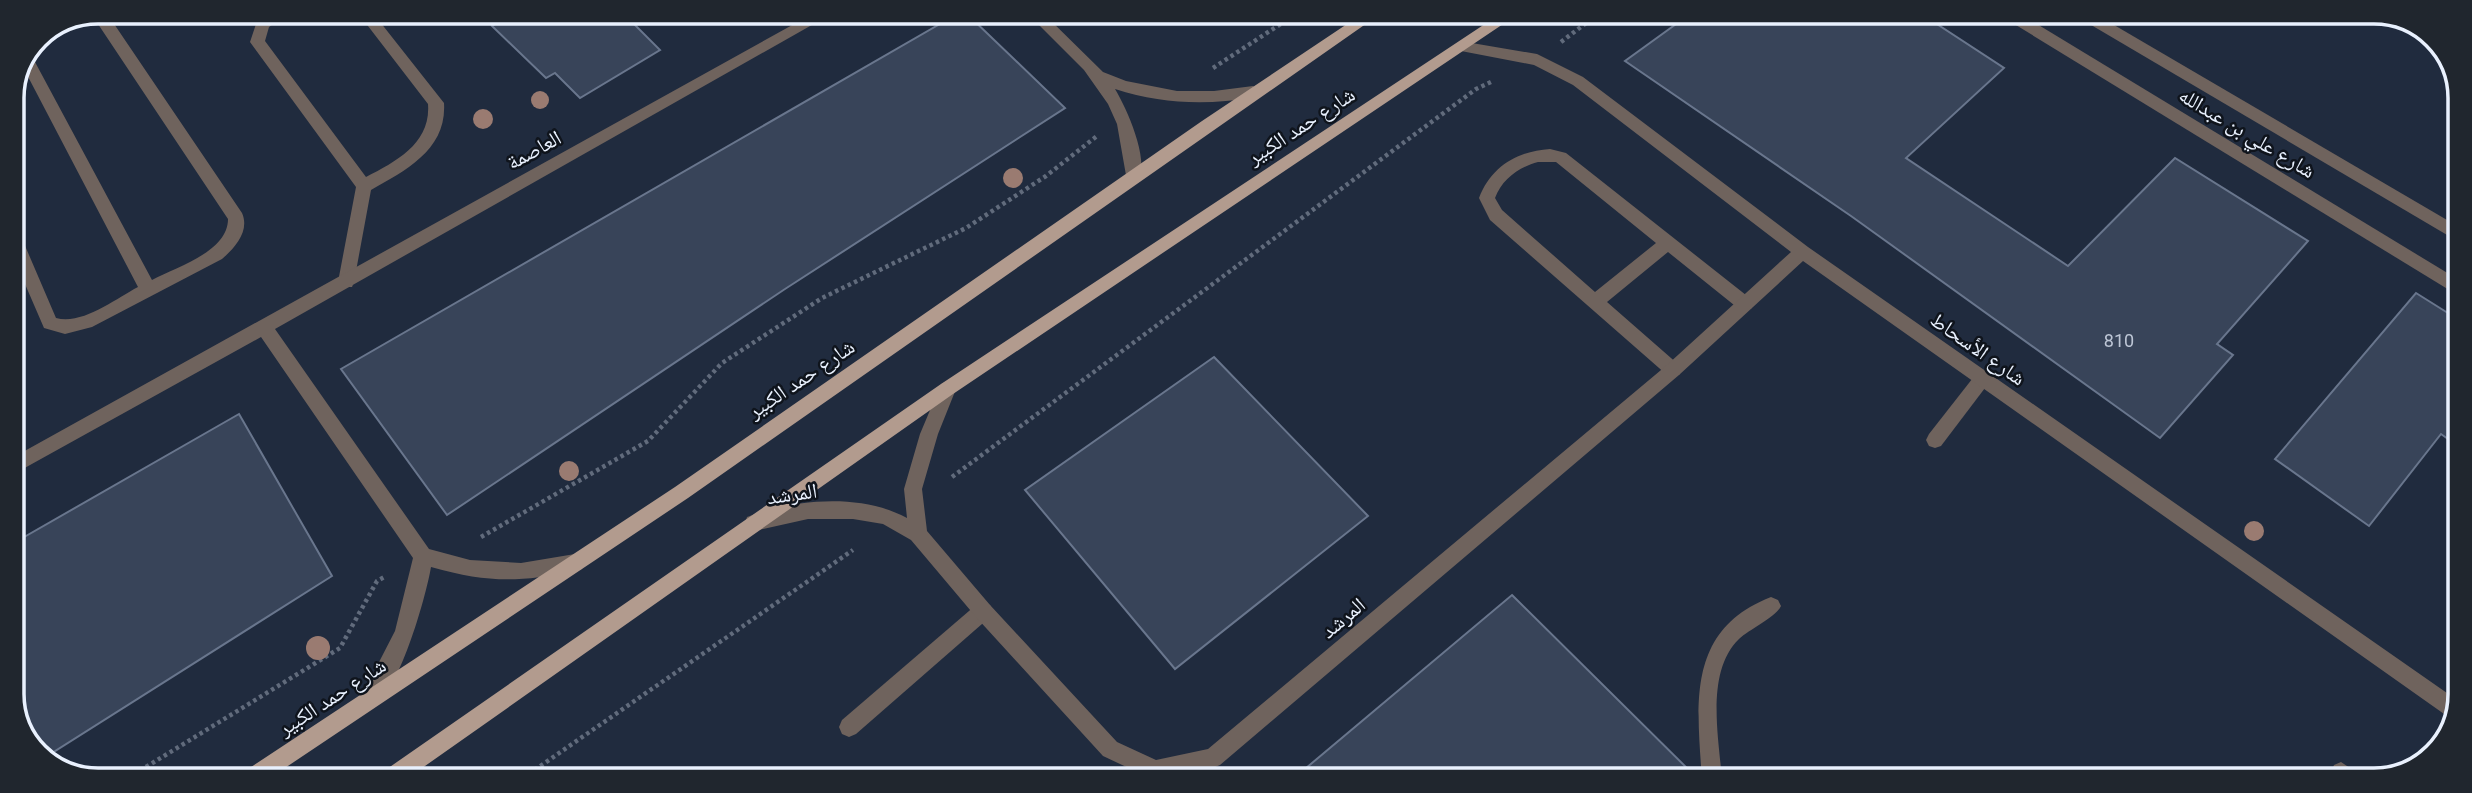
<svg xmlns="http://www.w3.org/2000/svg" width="2472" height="793" font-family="Roboto,'Noto Naskh Arabic',sans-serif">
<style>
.building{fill:#384459;stroke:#69768d;stroke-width:2}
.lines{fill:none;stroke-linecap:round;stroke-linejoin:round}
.path{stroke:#616b7c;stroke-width:4.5;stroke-dasharray:3.5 3.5;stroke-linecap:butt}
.service{fill:#6f635d;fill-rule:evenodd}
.minor{fill:#6f635d;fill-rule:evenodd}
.tertiary{fill:#6f635d;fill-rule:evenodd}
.primary{fill:#b29b8e;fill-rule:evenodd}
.tree{fill:#9a7b71}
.labels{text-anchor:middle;stroke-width:5;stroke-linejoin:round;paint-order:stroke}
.number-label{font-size:18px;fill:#bdc6d5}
.street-label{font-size:21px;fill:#e9f1fe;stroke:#0f141c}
.rim{fill:none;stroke:#e9f1fe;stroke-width:3.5}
</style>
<rect width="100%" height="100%" fill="#202b3e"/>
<g class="building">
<path d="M 515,13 L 623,13 L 660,50 L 580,98 L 555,73 L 546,78 L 492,26 Z"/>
<path d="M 959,13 L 966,13 L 1065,108 L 785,289 L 447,515 L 341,369 Z"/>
<path d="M 1690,14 L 1923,15 L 2004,68 L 1906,158 L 2068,266 L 2175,158 L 2308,241 L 2217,344 L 2233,355 L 2160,438 L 1851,216 L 1625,61 Z"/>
<path d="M 2416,293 L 2459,320 L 2458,446 L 2441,434 L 2369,526 L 2275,459 Z"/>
<path d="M 1214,357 L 1368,516 L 1175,669 L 1025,490 Z"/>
<path d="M 239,414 L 332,576 L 44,758 L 33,751 L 12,700 L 12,544 Z"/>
<path d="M 1512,595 L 1699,780 L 1293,779 Z"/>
</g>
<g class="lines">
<g class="path">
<path d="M 1561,42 L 1598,14"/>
<path d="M 1213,68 L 1296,14"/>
<path d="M 952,477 L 1476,89 L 1493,81"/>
<path d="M 481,537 L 648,441 L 722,363 L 822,298 L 966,228 L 1046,176 L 1097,136"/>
<path d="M 128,778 L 340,648 L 377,581 L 386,576"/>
<path d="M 523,778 L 853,550"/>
</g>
<g class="service">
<path d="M 99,12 L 106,12 L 242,213 C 250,231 235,248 222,259 L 92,327 L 65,334 L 44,328 L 12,254 L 12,228 L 20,234 L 56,318 C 83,325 115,299 138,287 L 24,69 L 30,57 L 35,62 L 152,280 C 176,267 228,252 228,219 L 92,15 Z"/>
<path d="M 268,12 L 288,13 L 269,27 L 265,41 L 366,177 C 397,161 431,143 428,104 L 358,13 L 373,13 L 444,103 C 447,149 407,170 371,190 L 354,282 L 352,287 L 340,287 L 338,282 L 356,187 L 250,42 L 256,24 Z"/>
<path d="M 1550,149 L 1566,153 L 1751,299 L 1753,304 L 1751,309 L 1739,309 L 1668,252 L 1607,302 L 1679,365 L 1682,370 L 1679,375 L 1667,375 L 1490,220 L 1479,198 C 1491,167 1517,151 1550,149 ZM 1538,162 L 1556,162 L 1656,243 L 1595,292 L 1502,210 L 1495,198 C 1502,179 1519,167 1538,162 Z"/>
<path d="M 1982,372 L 1988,374 L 1991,379 L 1988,384 L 1941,446 L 1935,448 L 1929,446 L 1926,440 L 1929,434 L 1976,374 Z"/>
<path d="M 1771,597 L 1778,600 L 1781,606 C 1776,617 1750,629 1739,639 C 1705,672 1719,738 1722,780 L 1702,780 C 1697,704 1686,630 1771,597 Z"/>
<path d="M 983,602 L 990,605 L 993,611 L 990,617 L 856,734 L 849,737 L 842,734 L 839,727 L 842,720 L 976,605 Z"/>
<path d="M 2341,762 L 2359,774 L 2362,781 L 2334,779 L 2331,772 L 2334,765 Z"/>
</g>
<g class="minor">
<path d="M 814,13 L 833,13 L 275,329 L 429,549 L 470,560 L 521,563 L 575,554 L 582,557 L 584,563 L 582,569 L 575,572 C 516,582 488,583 431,567 C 426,597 398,697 370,709 L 363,706 L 360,699 L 395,631 L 413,558 L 261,337 L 12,475 L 12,458 Z"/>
<path d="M 1027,13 L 1044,14 L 1103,72 L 1126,81 L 1177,91 L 1214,91 L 1253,86 L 1261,92 L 1253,98 C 1205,105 1161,104 1115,89 C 1127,109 1149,158 1139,181 L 1127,181 L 1117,124 L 1108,104 L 1084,70 Z"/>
<path d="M 1466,42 L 1537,54 L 1583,77 L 1808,247 L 2457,700 L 2454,721 L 1803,261 L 1679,375 L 1220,765 L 1213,768 L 1152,779 L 1103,756 L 976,617 L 911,540 L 883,524 L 853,519 L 808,519 L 754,531 L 747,529 L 745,523 L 747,517 C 795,499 861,493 907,518 L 904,489 L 920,434 L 941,384 L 947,381 L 953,384 L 956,389 L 938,434 L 922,489 L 927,531 L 990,605 L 1117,742 L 1156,760 L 1208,749 L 1667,365 L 1791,252 L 1573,85 L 1534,65 L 1461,51 L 1461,43 Z"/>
</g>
<g class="tertiary">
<path d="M 2004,15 L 2022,15 L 2459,280 L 2459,296 L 2006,19 Z"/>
<path d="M 2079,15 L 2097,15 L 2459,227 L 2459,242 L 2081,19 Z"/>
</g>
<g class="primary">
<path d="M 1362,14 L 1380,14 L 688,498 L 270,778 L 242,778 L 245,771 L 675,487 L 1202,121 Z"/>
<path d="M 1500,14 L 1518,14 L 953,394 L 408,778 L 381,778 L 384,771 L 941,384 Z"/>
</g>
</g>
<g class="tree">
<circle cx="540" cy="100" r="9"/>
<circle cx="483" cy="119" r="10"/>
<circle cx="1013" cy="178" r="10"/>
<circle cx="569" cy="471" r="10"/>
<circle cx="2254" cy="531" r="10"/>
<circle cx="318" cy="648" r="12"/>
</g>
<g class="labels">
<g class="number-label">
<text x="2119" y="347">810</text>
</g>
<g class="street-label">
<text transform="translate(1301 126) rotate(-33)" y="7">شارع حمد الكبير</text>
<text transform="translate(2247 133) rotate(31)" y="7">شارع علي بن عبدالله</text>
<text transform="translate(534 150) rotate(-29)" y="7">العاصمة</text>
<text transform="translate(1978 349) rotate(35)" y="7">شارع الأسحاط</text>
<text transform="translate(801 379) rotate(-34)" y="7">شارع حمد الكبير</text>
<text transform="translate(792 494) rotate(-8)" y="7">المرشد</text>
<text transform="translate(1343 618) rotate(-40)" y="7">المرشد</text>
<text transform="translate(332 697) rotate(-33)" y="7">شارع حمد الكبير</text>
</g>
</g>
<path d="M0 0H2472V793H0ZM98 24H2374A74 74 0 0 1 2448 98V694A74 74 0 0 1 2374 768H98A74 74 0 0 1 24 694V98A74 74 0 0 1 98 24Z" fill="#20262e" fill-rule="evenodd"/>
<path class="rim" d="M98 24H2374A74 74 0 0 1 2448 98V694A74 74 0 0 1 2374 768H98A74 74 0 0 1 24 694V98A74 74 0 0 1 98 24Z"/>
</svg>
